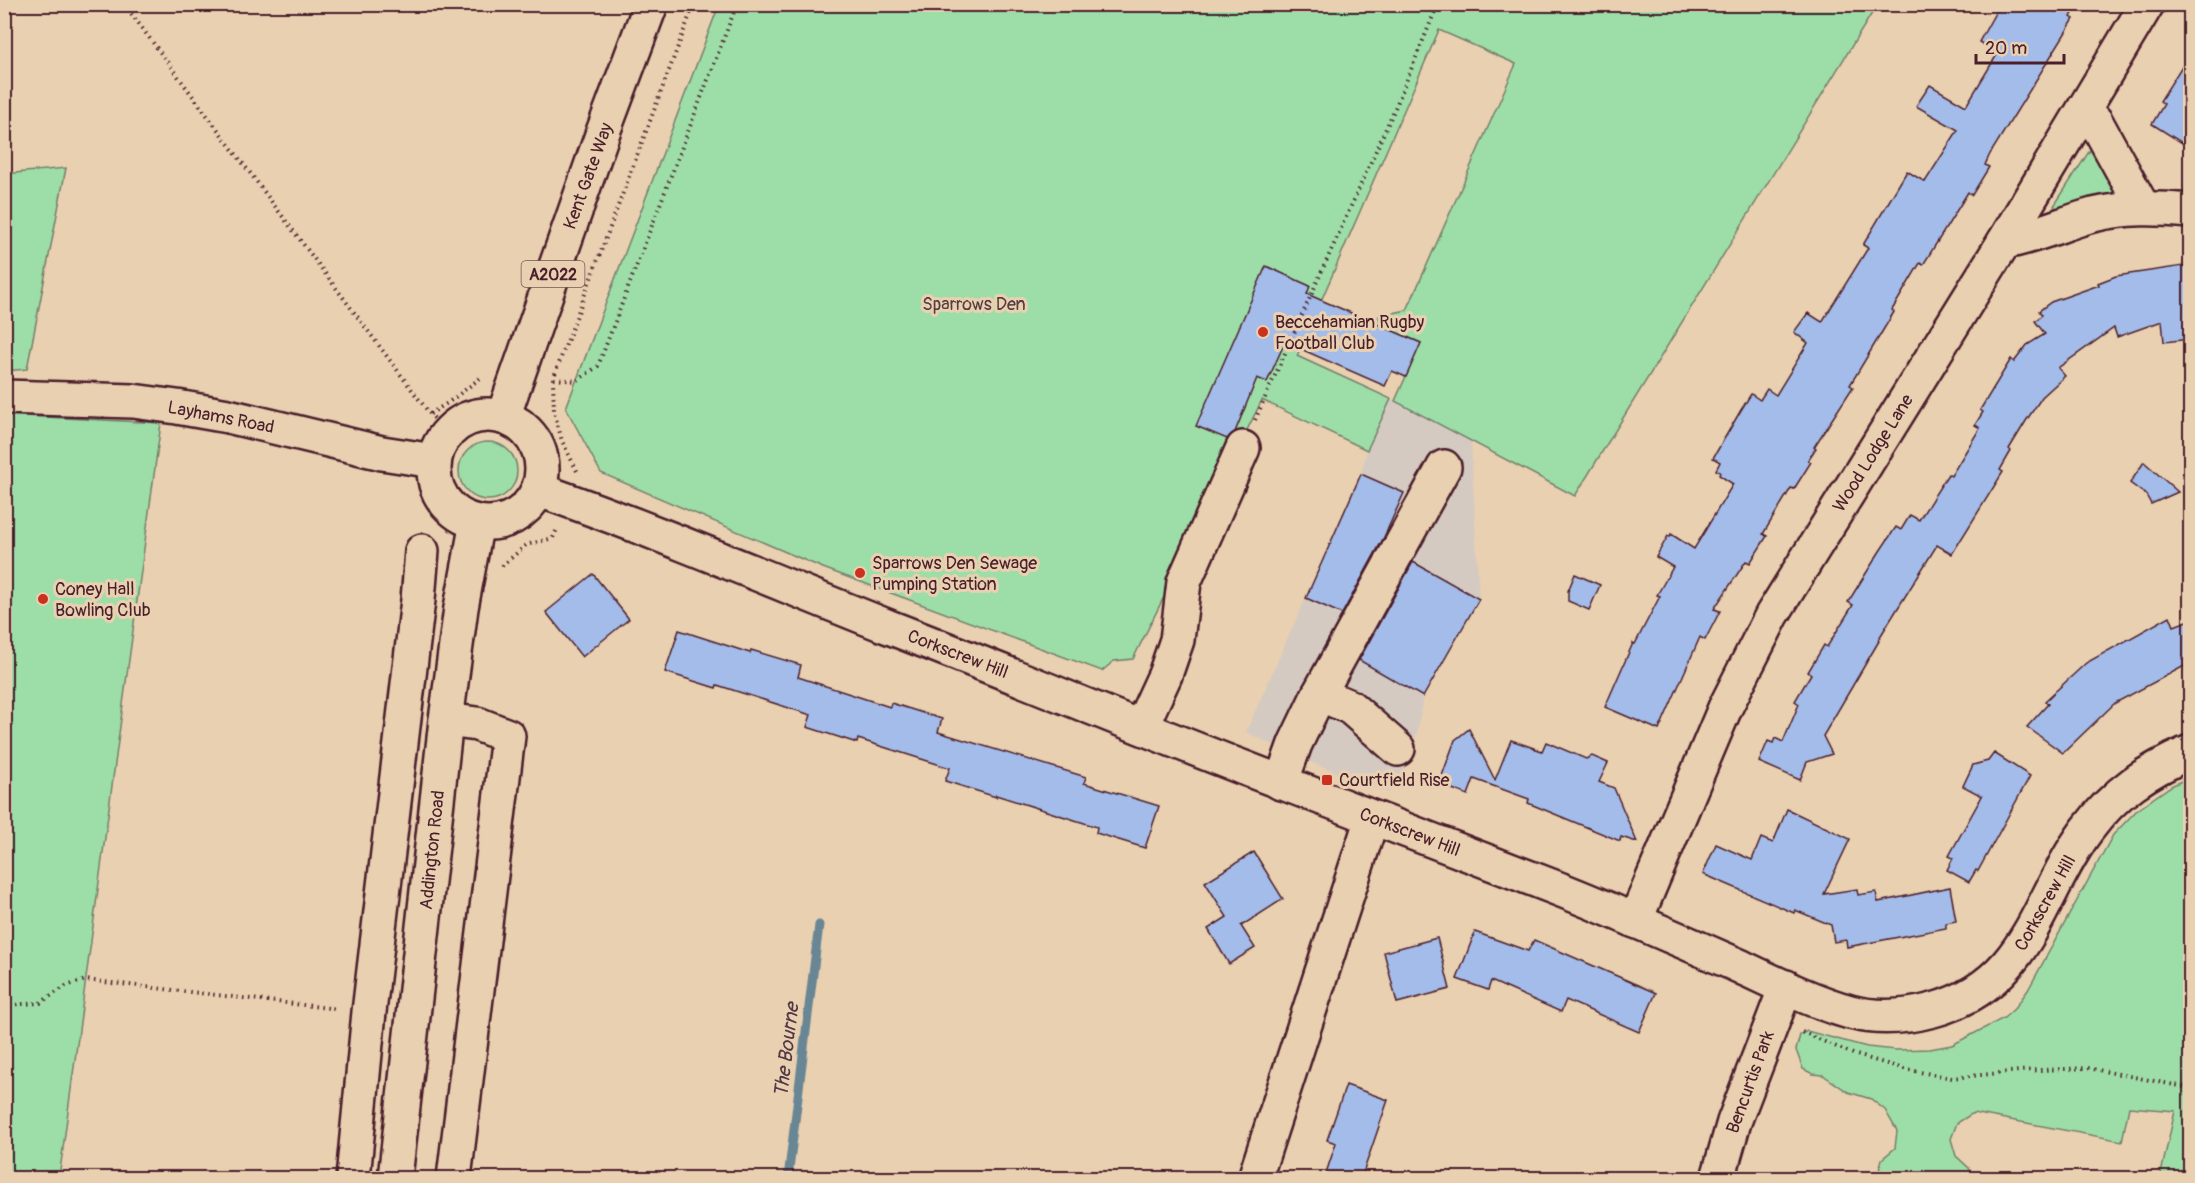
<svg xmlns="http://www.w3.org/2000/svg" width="2195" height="1183" font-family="Pangolin,sans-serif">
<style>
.built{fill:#d4cac2}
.green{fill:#9ddea8;stroke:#747e6a;stroke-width:1.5}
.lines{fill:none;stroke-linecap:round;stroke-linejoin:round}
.stream{stroke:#688694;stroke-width:9}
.building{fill:#a4bce9;stroke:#4a1f2b;stroke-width:1.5}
.minor-casing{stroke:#4a1f2b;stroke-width:38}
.major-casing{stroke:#4a1f2b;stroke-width:38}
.path{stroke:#4a1f2b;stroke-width:4;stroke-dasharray:1.5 4.5;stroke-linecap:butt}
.minor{stroke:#e9d0b1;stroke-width:33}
.major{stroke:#e9d0b1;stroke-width:33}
.poi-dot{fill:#c8321e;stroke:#e9d0b1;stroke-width:2}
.labels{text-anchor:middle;stroke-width:6;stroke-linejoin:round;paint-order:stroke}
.shield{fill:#e9d0b1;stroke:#7a5453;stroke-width:1.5}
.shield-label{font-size:16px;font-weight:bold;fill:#4a1f2b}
.street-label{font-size:18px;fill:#4a1f2b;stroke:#e9d0b1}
.park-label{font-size:18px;fill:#563c3e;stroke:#e9d0b1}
.poi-label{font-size:18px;fill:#4a1f2b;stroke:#e9d0b1;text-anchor:start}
.water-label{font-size:20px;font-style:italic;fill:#523945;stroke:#e9d0b1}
</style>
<rect width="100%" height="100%" fill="#e9d0b1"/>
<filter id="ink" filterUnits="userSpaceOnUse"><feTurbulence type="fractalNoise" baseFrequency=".0167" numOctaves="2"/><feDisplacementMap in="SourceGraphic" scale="12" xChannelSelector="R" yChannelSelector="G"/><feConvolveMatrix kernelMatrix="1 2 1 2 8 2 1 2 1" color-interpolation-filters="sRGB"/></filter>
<g filter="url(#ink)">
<path class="built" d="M 1391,399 L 1471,442 L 1479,599 L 1423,697 L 1417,733 L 1404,773 L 1390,788 L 1389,793 L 1303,759 L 1246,732 L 1361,474 L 1367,450 Z"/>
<g class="green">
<path d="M 719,5 L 1877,5 L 1575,496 L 1395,401 L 1421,343 L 1376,324 L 1379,316 L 1407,310 L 1516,64 L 1439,30 L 1297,356 L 1391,399 L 1367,450 L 1262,400 L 1133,659 L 1114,661 L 1102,671 L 823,568 L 601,473 L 566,408 Z"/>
<path d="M 2090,150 L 2094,151 L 2116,191 L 2108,197 L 2058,211 L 2054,206 Z"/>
<path d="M 66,168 L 27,369 L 5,371 L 5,174 Z"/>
<path d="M 5,415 L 161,423 L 59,1178 L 5,1178 Z"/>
<circle cx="488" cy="471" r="29"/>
<path d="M 2190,777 L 2190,1178 L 2160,1178 L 2175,1111 L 2129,1107 L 2122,1141 L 1973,1113 L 1957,1123 L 1951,1139 L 1956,1156 L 1969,1168 L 1973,1178 L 1877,1178 L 1882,1159 L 1895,1148 L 1897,1131 L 1885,1110 L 1871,1099 L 1848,1092 L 1823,1075 L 1813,1074 L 1803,1069 L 1796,1050 L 1800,1035 L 1807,1031 L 1867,1047 L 1896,1050 L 1930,1049 L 1952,1045 L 2004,1018 L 2015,1008 L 2028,990 L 2113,835 L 2138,809 L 2171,786 Z"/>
</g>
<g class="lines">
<path class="stream" d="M 788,1178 L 819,925"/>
</g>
<g class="building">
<path d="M 2000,4 L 2078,4 L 2071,17 L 2074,19 L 1990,154 L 1985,165 L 1989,167 L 1972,195 L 1968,192 L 1962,202 L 1923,265 L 1920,263 L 1892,310 L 1894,312 L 1850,385 L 1853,387 L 1814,447 L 1816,448 L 1808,460 L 1811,462 L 1794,489 L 1791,488 L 1763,534 L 1767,536 L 1750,563 L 1746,561 L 1714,609 L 1720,611 L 1705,640 L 1700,637 L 1659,730 L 1605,707 L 1633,643 L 1635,644 L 1660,596 L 1657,595 L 1673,567 L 1656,557 L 1668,536 L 1670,537 L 1671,534 L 1694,549 L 1733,484 L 1719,475 L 1720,472 L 1716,470 L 1720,462 L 1713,458 L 1741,410 L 1751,394 L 1760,400 L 1767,389 L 1776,395 L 1808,343 L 1794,332 L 1808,313 L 1822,322 L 1868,248 L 1863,245 L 1907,171 L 1925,182 L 1958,130 L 1916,106 L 1930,85 L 1966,106 L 1998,53 L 1979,42 Z"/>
<path d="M 2190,53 L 2190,148 L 2152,124 L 2164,104 L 2160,101 Z"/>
<path d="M 2190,265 L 2190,339 L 2164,342 L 2162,321 L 2117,337 L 2114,328 L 2058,368 L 2065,376 L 2042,397 L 2026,421 L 2009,449 L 2011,451 L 2000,470 L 2003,472 L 1952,554 L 1937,545 L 1878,640 L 1879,641 L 1823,736 L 1832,754 L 1807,762 L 1800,780 L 1759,762 L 1768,741 L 1773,743 L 1775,738 L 1783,742 L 1799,704 L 1795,701 L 1811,674 L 1808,672 L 1824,645 L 1827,647 L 1853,605 L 1848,602 L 1880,551 L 1896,527 L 1901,530 L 1910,515 L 1919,520 L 1948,474 L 1951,476 L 1980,428 L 1975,425 L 1983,412 L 1980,410 L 2011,359 L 2014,362 L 2027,345 L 2045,334 L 2035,321 L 2042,315 L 2039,311 L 2051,302 L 2099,285 L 2098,283 L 2116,276 Z"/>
<path d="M 1266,266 L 1310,286 L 1307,294 L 1421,343 L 1406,377 L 1392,371 L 1385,386 L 1285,342 L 1267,382 L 1257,378 L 1235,432 L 1227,439 L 1196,426 Z"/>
<path d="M 2144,462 L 2178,492 L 2151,504 L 2146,495 L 2130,483 Z"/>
<path d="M 1361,474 L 1404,493 L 1384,537 L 1342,614 L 1306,598 Z"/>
<path d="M 1413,562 L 1479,599 L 1423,697 L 1359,660 Z"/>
<path d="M 593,574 L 629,619 L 582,657 L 546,612 Z"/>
<path d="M 1575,574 L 1600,585 L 1589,610 L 1568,601 L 1568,591 Z"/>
<path d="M 2170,616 L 2174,626 L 2190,620 L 2190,663 L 2115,703 L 2063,753 L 2027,727 L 2048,704 L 2045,701 L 2086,663 Z"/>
<path d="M 679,630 L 750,653 L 751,650 L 801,665 L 798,677 L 890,707 L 891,703 L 942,719 L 938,732 L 1086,777 L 1084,783 L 1159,806 L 1145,848 L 1096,833 L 1097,827 L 996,795 L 996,797 L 945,781 L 950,768 L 858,739 L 857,743 L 807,727 L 811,715 L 717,685 L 716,688 L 665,672 Z"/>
<path d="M 1469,729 L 1495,780 L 1511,740 L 1542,751 L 1546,742 L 1586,759 L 1592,756 L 1608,763 L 1599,782 L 1614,788 L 1637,842 L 1621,837 L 1620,841 L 1528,803 L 1529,799 L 1474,779 L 1468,795 L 1439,784 L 1455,740 Z"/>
<path d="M 1994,753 L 2030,776 L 1978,871 L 1976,870 L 1969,882 L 1947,870 L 1953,858 L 1949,856 L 1982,796 L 1963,786 L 1973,765 L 1988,761 Z"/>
<path d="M 1787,809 L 1850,839 L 1824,894 L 1857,889 L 1858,895 L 1876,892 L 1878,902 L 1950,887 L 1956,921 L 1946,923 L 1946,928 L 1847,947 L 1846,940 L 1834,942 L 1831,925 L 1795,910 L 1794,913 L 1703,874 L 1716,844 L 1752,860 L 1761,838 L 1773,843 Z"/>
<path d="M 1254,852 L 1283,899 L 1241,926 L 1255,948 L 1229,964 L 1208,929 L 1227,917 L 1205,882 Z"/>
<path d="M 1475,932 L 1528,951 L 1534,940 L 1656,993 L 1639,1032 L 1566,1000 L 1561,1012 L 1491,981 L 1488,990 L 1457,979 Z"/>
<path d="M 1437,938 L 1450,989 L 1397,1003 L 1384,952 Z"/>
<path d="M 1346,1085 L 1388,1100 L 1361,1179 L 1324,1179 L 1336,1143 L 1327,1140 Z"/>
</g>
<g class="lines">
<g class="minor-casing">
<g id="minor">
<path d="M 2084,109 L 2096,122 L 2143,208"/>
<path d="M 2004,242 C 2035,237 2063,223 2093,215 C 2126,207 2157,208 2190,211"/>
<path d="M 4,397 L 133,401 L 177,407 L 228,416 L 382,453 L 434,461"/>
<path d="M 539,490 C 657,531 773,581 889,627 C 1006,672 1122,721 1239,766 C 1347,808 1456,849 1564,891 C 1622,914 1679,940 1737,965 C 1773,982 1811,1001 1850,1012 C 1877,1019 1907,1017 1933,1010 C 2031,983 2036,899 2087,830 C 2116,791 2147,771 2190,752"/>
<path d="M 1319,694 L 1350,707 L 1398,749"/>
<path d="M 446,720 L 477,724 L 508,736 L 454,1178"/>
<path d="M 1141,727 L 1165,675 L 1177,640 L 1184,582 L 1243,448"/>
<path d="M 1281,783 L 1295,744 L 1319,694 L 1444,467"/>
<path d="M 1635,921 L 1725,708 L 1772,615 L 2004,242 L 2147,4"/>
<path d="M 353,1178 L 369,1012 L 418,600 L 422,551"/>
<path d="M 1255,1178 L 1372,818"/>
<path d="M 1718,1178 L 1734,1122 L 1786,987"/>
</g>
</g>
<g class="major-casing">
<g id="major">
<circle cx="488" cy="469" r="54"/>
<path d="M 503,417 L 603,132 L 651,4"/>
<path d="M 395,1178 L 446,720 L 461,608 L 477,522"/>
</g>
</g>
<g class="path">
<path d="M 124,4 L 430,414 L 447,432"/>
<path d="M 554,379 L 577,381 L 598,366 L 737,4"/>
<path d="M 430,414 L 449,402 L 483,376"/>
<path d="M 1255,420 L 1396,106 L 1438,4"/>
<path d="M 577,471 L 562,441 L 554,411 L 553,379 L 694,4"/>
<path d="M 502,566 L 526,545 L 553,538 L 557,529"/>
<path d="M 4,1005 L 40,1003 L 66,986 L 86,980 L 338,1009"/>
<path d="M 1802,1032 L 1853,1054 L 1904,1069 L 1952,1078 L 2019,1071 L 2088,1068 L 2190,1088"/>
</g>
<use href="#minor" class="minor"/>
<use href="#major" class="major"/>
</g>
</g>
<g class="poi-dot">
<circle cx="1263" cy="332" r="6"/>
<circle cx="860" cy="573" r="6"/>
<circle cx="43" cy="599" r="6"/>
<rect x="1321" y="774" width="12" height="12" rx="3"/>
</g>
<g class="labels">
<rect class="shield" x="521.5" y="261" width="63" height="26" rx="4.5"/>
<g class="shield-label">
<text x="553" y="280">A2022</text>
</g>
<g class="street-label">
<text transform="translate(588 176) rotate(-70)" y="6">Kent Gate Way</text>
<text transform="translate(221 417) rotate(11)" y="6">Layhams Road</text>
<text transform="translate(1873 453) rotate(-58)" y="6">Wood Lodge Lane</text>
<text transform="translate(958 654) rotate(21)" y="6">Corkscrew Hill</text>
<text transform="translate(1410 832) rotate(21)" y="6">Corkscrew Hill</text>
<text transform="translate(432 850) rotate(-84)" y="6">Addington Road</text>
<text transform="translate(2045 903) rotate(-61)" y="6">Corkscrew Hill</text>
<text transform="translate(1750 1082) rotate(-70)" y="6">Bencurtis Park</text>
</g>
<g class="park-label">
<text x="974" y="310">Sparrows Den</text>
</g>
<g class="poi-label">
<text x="1275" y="328">Beccehamian Rugby<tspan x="1275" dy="21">Football Club</tspan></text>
<text x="872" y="569">Sparrows Den Sewage<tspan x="872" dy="21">Pumping Station</tspan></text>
<text x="55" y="595">Coney Hall<tspan x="55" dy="21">Bowling Club</tspan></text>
<text x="1339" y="786">Courtfield Rise</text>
</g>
<g class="water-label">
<text transform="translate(786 1050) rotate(-83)" y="7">The Bourne</text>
</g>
</g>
<rect width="2195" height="1183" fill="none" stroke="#e9d0b1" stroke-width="24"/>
<rect x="12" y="12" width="2171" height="1159" fill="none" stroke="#4a1f2b" stroke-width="2" filter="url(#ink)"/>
<path d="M1976 54v9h88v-9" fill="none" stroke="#4a1f2b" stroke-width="3"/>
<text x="1985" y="54" font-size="18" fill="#4a1f2b" stroke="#e9d0b1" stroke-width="4.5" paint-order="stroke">20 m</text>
</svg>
